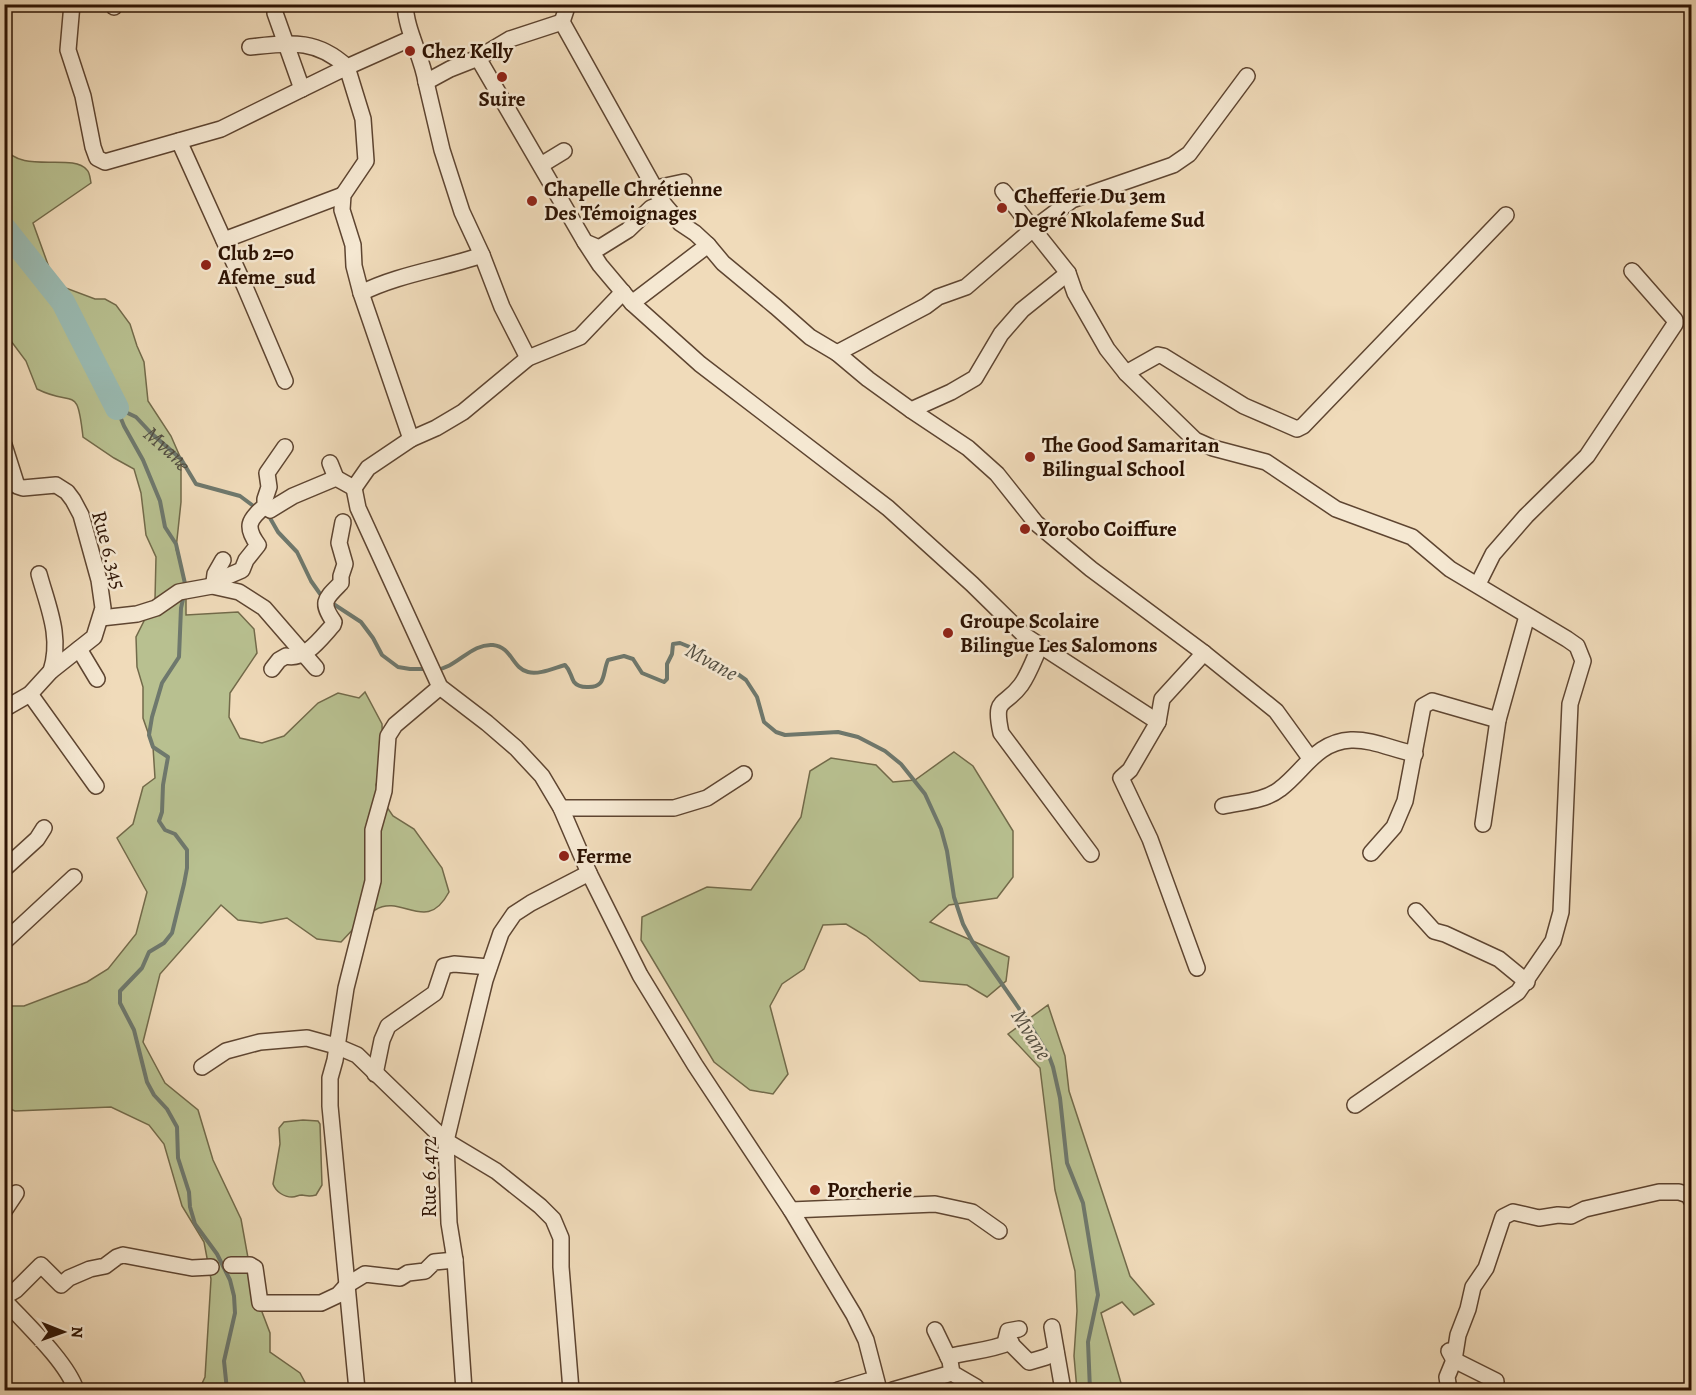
<svg xmlns="http://www.w3.org/2000/svg" width="1696" height="1395" font-family="Alegreya,serif">
<style>
.green{fill:#b8c090;stroke:#726a4a;stroke-width:1.5}
.lines{fill:none;stroke-linecap:round;stroke-linejoin:round}
.stream{stroke:#6e786d;stroke-width:4}
.river{stroke:#9abbb3;stroke-width:24}
.minor-casing{stroke:#5e4531;stroke-width:18}
.minor{stroke:#f5e8d2;stroke-width:15}
.poi-dot{fill:#8f2418;stroke:#f5e8d2;stroke-width:2}
.labels{text-anchor:middle;stroke-width:5;stroke-linejoin:round;paint-order:stroke}
.poi-label{font-size:21px;font-weight:bold;fill:#2d1303;stroke:#f5e8d2;text-anchor:start}
.street-label{font-size:21px;fill:#2d1303;stroke:#f5e8d2}
.water-label{font-size:22px;font-style:italic;fill:#534e41;stroke:#f5e8d2}
</style>
<rect width="100%" height="100%" fill="#f0dbba"/>
<filter id="stains"><feTurbulence type="fractalNoise" baseFrequency=".00333" numOctaves="4"/><feColorMatrix values="0 0 0 0 .2 0 0 0 0 .09 0 0 0 0 .02 0 0 0 .5 -.17"/></filter>
<radialGradient id="worn" r=".72"><stop offset=".6" stop-color="#630" stop-opacity="0"/><stop offset="1" stop-color="#630" stop-opacity=".3"/></radialGradient>
<g class="green">
<path d="M 4,147 C 21,175 72,152 87,170 C 90,173 90,178 91,183 L 33,223 L 55,284 L 95,299 L 105,299 L 116,305 L 130,324 L 137,346 L 144,362 L 148,401 L 171,436 L 181,459 L 181,502 L 176,549 L 186,585 L 186,615 L 238,612 L 254,629 L 257,653 L 230,693 L 229,717 L 240,738 L 262,743 L 284,736 L 318,703 L 338,693 L 359,698 L 365,692 L 382,724 L 383,762 L 376,785 L 380,797 L 393,816 L 414,829 L 442,868 L 449,892 C 426,935 402,893 375,910 C 363,917 351,932 341,942 L 317,939 L 287,918 L 261,923 L 238,920 L 221,905 L 160,974 L 143,1042 L 165,1083 L 198,1110 L 213,1160 L 241,1219 L 254,1291 L 270,1333 L 270,1352 L 300,1373 L 309,1390 L 199,1390 L 205,1377 L 211,1279 L 204,1242 L 182,1206 L 164,1144 L 149,1125 L 111,1107 L 15,1111 L 5,1107 L 5,1006 L 24,1006 L 87,982 L 108,969 L 136,934 L 147,892 L 117,838 L 133,824 L 143,787 L 155,778 L 153,747 L 143,718 L 143,687 L 137,667 L 136,637 L 155,599 L 156,557 L 146,535 L 141,493 L 134,469 L 114,458 L 83,437 C 77,383 75,408 37,389 L 26,361 L 5,333 Z"/>
<path d="M 954,752 L 973,766 L 1013,831 L 1013,877 L 997,898 L 949,905 L 930,922 L 1009,957 L 1006,981 L 987,997 L 967,985 L 920,981 L 866,936 L 846,924 L 823,925 L 804,969 L 782,984 L 770,1006 L 788,1074 L 773,1094 L 750,1090 L 714,1062 L 641,940 L 642,917 L 707,887 L 751,890 L 801,817 L 810,771 L 831,758 L 876,765 L 893,782 L 915,780 Z"/>
<path d="M 1048,1005 L 1065,1056 L 1069,1091 L 1130,1276 L 1154,1304 L 1134,1315 L 1122,1302 L 1101,1313 L 1123,1390 L 1077,1390 L 1074,1356 L 1077,1311 L 1075,1271 L 1055,1190 L 1040,1068 L 1008,1034 Z"/>
<path d="M 303,1120 L 318,1121 L 320,1124 L 322,1185 L 316,1195 C 309,1197 308,1196 302,1195 C 297,1195 297,1197 292,1197 C 284,1197 276,1192 273,1184 L 280,1144 L 279,1128 L 284,1122 Z"/>
</g>
<g class="lines">
<g class="stream">
<path id="s1" d="M 117,408 L 136,417 L 151,433 L 181,459 L 196,484 L 240,496 L 256,508"/>
<path d="M 117,409 L 124,426 L 143,460 L 160,501 L 165,527 L 176,544 L 186,588"/>
<path d="M 265,514 L 270,518 L 278,532 L 297,552 L 311,581 L 323,598"/>
<path d="M 184,595 L 181,608 L 179,657 L 162,683 L 152,717 L 149,735 L 153,747 L 168,757 L 163,785 L 162,812 L 159,821 L 165,830 L 175,834 L 187,850 L 187,868 L 184,884 L 172,933 L 164,943 L 149,952 L 142,968 L 120,991 L 120,1003 L 134,1030 L 147,1082 L 154,1095 L 167,1109 L 177,1127 L 178,1158 L 189,1192 L 190,1207 L 195,1224 L 217,1254 L 230,1280 L 234,1296 L 235,1313 L 224,1361 L 227,1390"/>
<path d="M 328,603 L 335,605 L 361,622 L 373,638 L 382,655 L 398,667 L 410,669 L 428,669"/>
<path d="M 435,670 C 457,668 471,643 493,645 C 512,647 512,668 528,672 C 539,675 554,668 565,665 C 571,671 570,675 574,682 C 577,686 582,687 587,687 C 607,688 602,673 608,660 L 624,656 L 633,659 L 642,673 L 664,682 L 667,679 L 667,664 L 672,654 L 673,644 L 680,643 L 702,652 L 709,665 L 739,675 L 746,680 L 757,697 L 764,722 L 776,732 L 785,735 L 838,732 L 858,737 L 885,751 L 901,764 L 925,794 L 941,829 L 947,851 L 954,897 L 963,924 L 972,941 L 1027,1020 L 1049,1056 L 1053,1067 L 1060,1098 L 1067,1163 L 1083,1203 L 1098,1295 L 1088,1342 L 1090,1390"/>
</g>
<path class="river" d="M 4,228 L 63,302 L 117,408"/>
<g class="minor-casing">
<g id="minor">
<path d="M 72,4 L 68,50 L 83,96 L 93,147 L 97,158 L 105,162 L 221,129 L 302,89"/>
<path d="M 405,4 C 406,31 422,56 426,82 L 450,69 L 478,58 L 510,39 L 562,22 L 663,203 L 680,223 L 695,233 L 708,245 L 723,263 L 776,307 L 810,337 L 837,353 L 926,306 L 938,297 L 966,287 L 1033,229 L 1003,191"/>
<path d="M 114,7 L 114,4"/>
<path d="M 562,22 L 568,4"/>
<path d="M 250,47 C 289,43 316,38 347,67 L 412,38"/>
<path d="M 478,58 L 585,242 L 599,248 L 628,230 L 651,208 L 663,203"/>
<path d="M 1247,76 L 1189,154 L 1173,165 L 1072,200 L 1033,229 L 1068,273 L 1075,293 L 1107,349 L 1126,373 L 1195,440 L 1213,448 L 1266,462 L 1336,509 L 1412,537 L 1450,569 L 1567,639 L 1577,646 L 1583,661 L 1570,704 L 1561,912 L 1553,941 L 1518,992 L 1355,1105"/>
<path d="M 426,82 L 442,150 L 462,212 L 482,255 L 502,307 L 528,358"/>
<path d="M 179,141 L 245,287 L 285,381"/>
<path d="M 541,165 L 564,151"/>
<path d="M 656,188 L 684,182"/>
<path d="M 224,240 L 343,195"/>
<path d="M 585,242 L 600,265 L 632,303 L 700,364 L 888,508 L 972,584 L 1024,635 L 1158,722"/>
<path d="M 361,293 C 399,274 442,269 482,255"/>
<path d="M 632,303 L 708,245"/>
<path d="M 837,353 L 868,379 L 911,410 L 951,392 L 975,378 L 1001,334 L 1022,310 L 1068,273"/>
<path d="M 1126,373 L 1158,355 L 1163,356 L 1244,406 L 1297,429 L 1303,426 L 1506,215"/>
<path d="M 911,410 L 968,448 L 997,474 L 1036,523 L 1091,569 L 1204,653 L 1276,711 L 1310,758"/>
<path d="M 411,439 L 436,428 L 463,412 L 528,358 L 580,337 L 623,292"/>
<path d="M 4,445 L 17,486 L 23,488 L 56,485 L 67,492 L 73,500 L 81,515 L 99,580 L 103,608 L 94,637 L 51,671 L 30,694 L 4,709"/>
<path d="M 330,463 L 336,478"/>
<path d="M 354,488 L 358,508 L 440,687 L 487,723 L 516,748 L 542,776 L 561,808 L 589,873 L 640,975 L 695,1065 L 791,1210 L 854,1315 L 866,1340 L 879,1390"/>
<path d="M 265,506 L 270,510 L 293,496 L 336,478 L 354,488 L 368,468 L 411,439 L 361,293 L 354,266 L 353,245 L 342,210 L 343,195 L 366,161 L 363,119 L 347,67 L 302,89 L 275,13 L 275,4"/>
<path d="M 39,574 C 48,607 62,637 51,671"/>
<path d="M 214,582 L 215,574 L 223,560"/>
<path d="M 1478,584 L 1493,554 L 1526,516 L 1587,456 L 1675,324 L 1675,320 L 1632,271"/>
<path d="M 212,586 L 214,582 L 242,570 L 246,560 L 258,545 C 245,527 248,520 265,506 L 265,499 L 269,487 L 267,473 L 285,447"/>
<path d="M 101,618 L 137,614 L 156,608 L 179,592 L 212,586 L 239,592 L 264,608 L 316,668"/>
<path d="M 1040,646 C 1034,659 1029,674 1021,685 C 1004,708 993,696 1001,733 L 1091,854"/>
<path d="M 79,649 L 97,679"/>
<path d="M 272,669 L 279,660 L 286,656 C 305,661 321,638 333,625 L 334,622 C 320,602 325,599 341,583 L 341,576 L 345,564 L 339,543 L 343,522"/>
<path d="M 30,694 L 96,786"/>
<path d="M 1223,806 C 1241,802 1265,801 1280,789 C 1305,770 1316,742 1351,740 C 1372,739 1394,750 1415,754"/>
<path d="M 561,808 L 674,808 L 707,798 L 744,774"/>
<path d="M 1483,824 L 1498,720 L 1527,616"/>
<path d="M 1371,853 L 1394,827 L 1405,801 L 1423,706 L 1432,701 L 1498,720"/>
<path d="M 4,869 L 37,839 L 44,828"/>
<path d="M 1416,911 L 1434,931 L 1445,934 L 1499,959 L 1527,982"/>
<path d="M 4,942 L 74,877"/>
<path d="M 1197,968 L 1150,839 L 1121,778 L 1130,770 L 1158,722 L 1162,699 L 1204,653"/>
<path d="M 202,1067 L 226,1051 L 260,1042 L 307,1038 L 336,1046 L 357,1055 L 446,1141 L 496,1171 L 540,1206 L 553,1219 L 561,1238 L 561,1267 L 571,1390"/>
<path d="M 375,1074 L 382,1040 L 388,1026 L 435,993 L 444,966 L 454,964 L 489,967"/>
<path d="M 791,1210 L 935,1204 L 972,1212 L 999,1231"/>
<path d="M 4,1211 L 16,1193"/>
<path d="M 231,1265 L 250,1265 L 255,1268 L 260,1303 L 321,1303 L 338,1295 L 347,1285 L 365,1274 L 400,1278 L 408,1273 L 425,1271 L 434,1262 L 455,1260"/>
<path d="M 4,1297 L 16,1290 L 41,1265 L 61,1285 L 69,1278 L 90,1269 L 105,1266 L 117,1257 L 123,1255 L 192,1268 L 211,1267"/>
<path d="M 4,1300 C 25,1323 67,1362 76,1390"/>
<path d="M 1052,1327 L 1063,1390"/>
<path d="M 1019,1329 L 1008,1331 L 1006,1339 L 1029,1362 L 1046,1357 L 1056,1352"/>
<path d="M 935,1330 L 950,1361 L 952,1373 L 976,1387 L 979,1390"/>
<path d="M 1449,1351 L 1454,1360 L 1496,1381"/>
<path d="M 948,1357 C 971,1351 989,1351 1011,1342"/>
<path d="M 357,1390 L 330,1106 L 330,1078 L 335,1060 L 346,988 L 373,881 L 373,830 L 384,791 L 388,736 L 395,725 L 440,687"/>
<path d="M 464,1390 L 455,1260 L 449,1223 L 446,1141 L 458,1091 L 485,980 L 501,933 L 514,914 L 531,903 L 589,873"/>
<path d="M 838,1390 L 868,1381 L 877,1390"/>
<path d="M 893,1390 L 952,1373"/>
<path d="M 1449,1390 L 1447,1377 L 1454,1360 L 1458,1335 L 1468,1309 L 1473,1287 L 1486,1268 L 1503,1217 L 1513,1212 L 1539,1218 L 1558,1215 L 1571,1216 L 1585,1209 L 1659,1192 L 1679,1192 L 1688,1195 L 1692,1201"/>
</g>
</g>
<use href="#minor" class="minor"/>
</g>
<g class="poi-dot">
<circle cx="410" cy="51" r="6"/>
<circle cx="502" cy="77" r="6"/>
<circle cx="532" cy="201" r="6"/>
<circle cx="1002" cy="208" r="6"/>
<circle cx="206" cy="265" r="6"/>
<circle cx="1030" cy="457" r="6"/>
<circle cx="1025" cy="529" r="6"/>
<circle cx="948" cy="633" r="6"/>
<circle cx="564" cy="856" r="6"/>
<circle cx="815" cy="1190" r="6"/>
</g>
<g class="labels">
<g class="poi-label">
<text x="422" y="58">Chez Kelly</text>
<text x="502" y="106" text-anchor="middle">Suire</text>
<text x="544" y="196">Chapelle Chrétienne<tspan x="544" dy="24">Des Témoignages</tspan></text>
<text x="1014" y="203">Chefferie Du 3em<tspan x="1014" dy="24">Degré Nkolafeme Sud</tspan></text>
<text x="218" y="260">Club 2=0<tspan x="218" dy="24">Afeme_sud</tspan></text>
<text x="1042" y="452">The Good Samaritan<tspan x="1042" dy="24">Bilingual School</tspan></text>
<text x="1037" y="536">Yorobo Coiffure</text>
<text x="960" y="628">Groupe Scolaire<tspan x="960" dy="24">Bilingue Les Salomons</tspan></text>
<text x="576" y="863">Ferme</text>
<text x="827" y="1197">Porcherie</text>
</g>
<g class="street-label">
<text transform="translate(109 550) rotate(75)" y="7">Rue 6.345</text>
<text transform="translate(429 1177) rotate(-90)" y="7">Rue 6.472</text>
</g>
<g class="water-label">
<text dy="8" stroke="none"><textPath href="#s1" startOffset="66">Mvane</textPath></text>
<text transform="translate(712 661) rotate(29)" y="8">Mvane</text>
<text transform="translate(1032 1034) rotate(58)" y="8">Mvane</text>
</g>
</g>
<rect width="1696" height="1395" fill="none" stroke="#f0dbba" stroke-width="24"/>
<rect x="6" y="6" width="1684" height="1383" fill="none" stroke="#2d1303" stroke-width="3"/>
<rect x="12" y="12" width="1672" height="1371" fill="none" stroke="#2d1303" stroke-width="1.5"/>
<g transform="translate(63 1332) rotate(91)" stroke="#f5e8d2" stroke-width="4.5" paint-order="stroke">
<path d="M0-4.5L10 22L0 15L-10 22Z" fill="#2d1303"/>
<text y="-9" font-size="16" font-weight="bold" text-anchor="middle" fill="#2d1303">N</text>
</g>
<rect width="100%" height="100%" filter="url(#stains)"/>
<rect width="100%" height="100%" fill="url(#worn)"/>
</svg>
